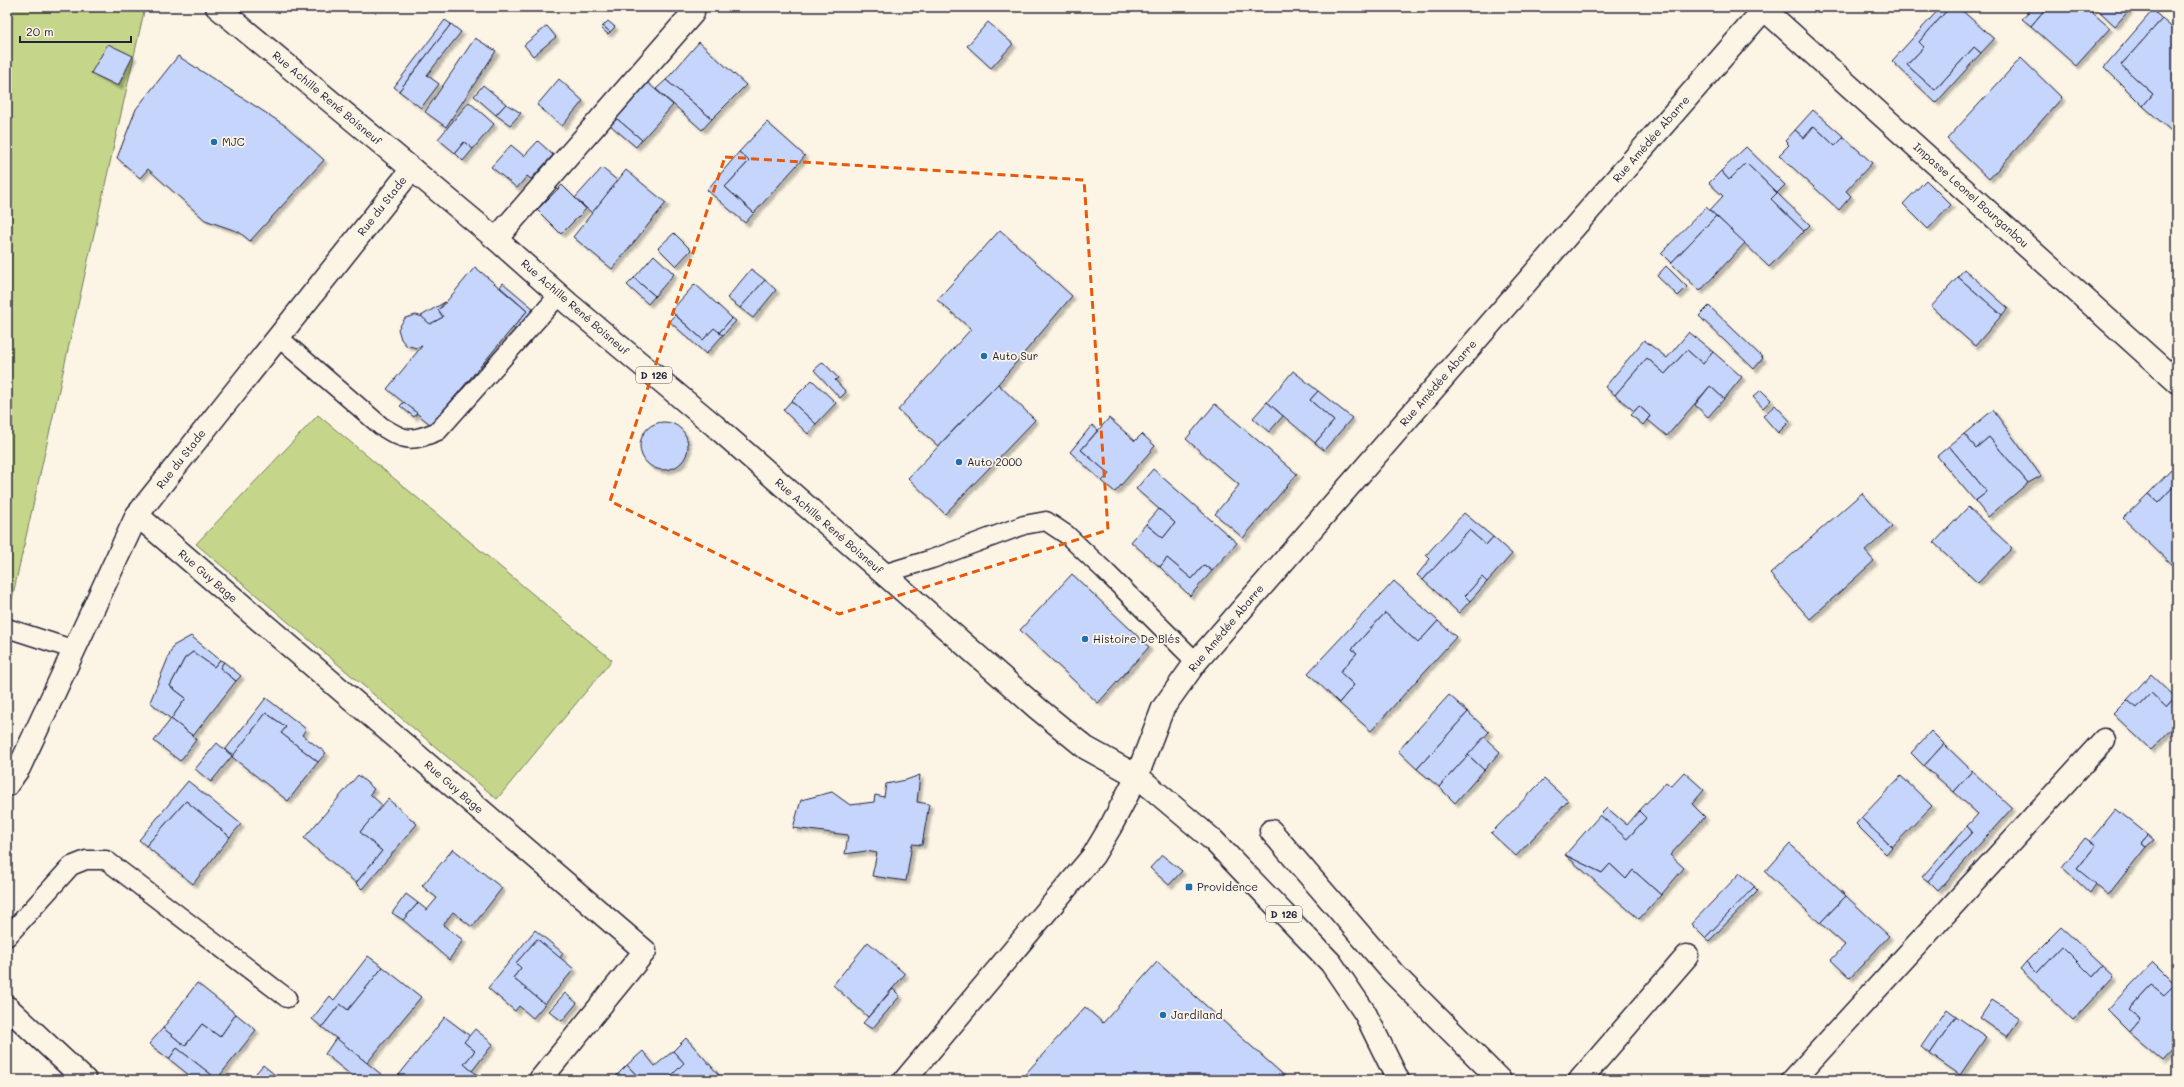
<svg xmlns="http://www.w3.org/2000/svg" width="2184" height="1087" font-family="Mali,sans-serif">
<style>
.green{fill:#c5d68a;stroke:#747c62}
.building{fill:#c6d5fb;stroke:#22223b;filter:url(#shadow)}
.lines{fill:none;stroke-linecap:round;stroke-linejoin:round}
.lane-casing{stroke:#22223b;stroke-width:21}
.street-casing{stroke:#22223b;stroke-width:25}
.secondary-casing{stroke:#22223b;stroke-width:25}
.primary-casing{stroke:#22223b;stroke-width:25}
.lane{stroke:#fcf5e5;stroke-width:18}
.street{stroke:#fcf5e5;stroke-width:22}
.secondary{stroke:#fcf5e5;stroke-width:22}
.primary{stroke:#fcf5e5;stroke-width:22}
.marked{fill:none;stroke:#e8590c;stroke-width:3;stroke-dasharray:8 5;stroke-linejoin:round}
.poi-dot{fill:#1f6fb2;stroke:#fcf5e5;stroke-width:1.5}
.labels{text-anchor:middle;stroke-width:3.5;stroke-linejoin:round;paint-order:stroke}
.shield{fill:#fcf5e5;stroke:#63616e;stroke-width:1}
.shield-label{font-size:10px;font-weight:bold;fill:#22223b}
.street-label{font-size:11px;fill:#22223b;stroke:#fcf5e5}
.poi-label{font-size:11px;fill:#22223b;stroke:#fcf5e5;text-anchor:start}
</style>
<defs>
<filter id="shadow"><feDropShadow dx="3.5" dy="3.5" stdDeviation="1" flood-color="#0004"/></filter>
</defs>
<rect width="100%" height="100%" fill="#fcf5e5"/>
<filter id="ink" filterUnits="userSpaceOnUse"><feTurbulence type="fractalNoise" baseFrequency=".025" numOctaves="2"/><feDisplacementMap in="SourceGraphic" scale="8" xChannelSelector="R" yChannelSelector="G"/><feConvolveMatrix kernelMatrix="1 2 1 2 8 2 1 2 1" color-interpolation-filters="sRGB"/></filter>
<g filter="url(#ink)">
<g class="green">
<path d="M 7,7 L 145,7 L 7,621 Z"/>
<path d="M 318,415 L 612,660 L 497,799 L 196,544 Z"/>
</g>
<g class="building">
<path d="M 1941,7 L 1950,7 L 1919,42 L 1924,47 L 1907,65 L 1935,90 L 1974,47 L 1981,53 L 1936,103 L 1892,61 Z"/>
<path d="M 1950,7 L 1958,7 L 1994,39 L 1981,53 L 1974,47 L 1935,90 L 1907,65 L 1924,47 L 1919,42 Z"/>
<path d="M 2032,7 L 2047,7 L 2031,26 L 2022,19 Z"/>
<path d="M 2047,7 L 2086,7 L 2110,28 L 2076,66 L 2031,26 Z"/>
<path d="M 2095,7 L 2132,7 L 2115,26 Z"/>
<path d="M 2153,10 L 2162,19 L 2121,65 L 2153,94 L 2143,106 L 2104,67 Z"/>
<path d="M 2162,19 L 2177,32 L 2177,136 L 2143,106 L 2153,94 L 2121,65 Z"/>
<path d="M 445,20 L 451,24 L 399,91 L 394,87 Z"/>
<path d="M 608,21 L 615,27 L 610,32 L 603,26 Z"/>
<path d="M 988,22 L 1013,44 L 991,68 L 967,46 Z"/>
<path d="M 451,24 L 461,32 L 427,75 L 439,84 L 421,108 L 399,91 Z"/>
<path d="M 547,26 L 556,37 L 533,56 L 524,45 Z"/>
<path d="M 603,26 L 610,32 L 608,34 L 601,28 Z"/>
<path d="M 475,38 L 496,51 L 446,127 L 425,112 Z"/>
<path d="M 699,42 L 746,85 L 712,119 L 666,80 Z"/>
<path d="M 108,44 L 133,56 L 118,86 L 91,73 Z"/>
<path d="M 178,56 L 286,126 L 324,160 L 250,241 L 239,232 L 205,220 L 148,169 L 140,178 L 117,158 L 136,109 Z"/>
<path d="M 2021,58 L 2062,98 L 1989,179 L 1947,139 Z"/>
<path d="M 559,79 L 583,101 L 562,126 L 537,105 Z"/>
<path d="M 666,80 L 712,119 L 702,130 L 656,89 Z"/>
<path d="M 648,83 L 673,105 L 642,140 L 616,118 Z"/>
<path d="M 483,85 L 506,104 L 496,115 L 474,96 Z"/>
<path d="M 469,102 L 494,124 L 473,149 L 464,142 L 455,153 L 438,139 Z"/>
<path d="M 506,104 L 521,113 L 510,125 L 496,115 Z"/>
<path d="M 1813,110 L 1844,137 L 1835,146 L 1814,126 L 1804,138 L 1795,130 Z"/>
<path d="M 616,118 L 642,140 L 636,147 L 610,125 Z"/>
<path d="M 767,122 L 805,156 L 754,213 L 725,187 L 749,161 L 739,152 Z"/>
<path d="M 1814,126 L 1835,146 L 1844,137 L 1872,163 L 1846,191 L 1851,196 L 1839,210 L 1779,155 L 1789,145 L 1785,141 L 1795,130 L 1804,138 Z"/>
<path d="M 538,141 L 553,155 L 531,179 L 527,176 L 517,188 L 491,167 L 511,145 L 524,156 Z"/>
<path d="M 464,142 L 473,149 L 463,161 L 455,153 Z"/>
<path d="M 1746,147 L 1785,185 L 1777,193 L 1746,163 L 1729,180 L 1721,171 Z"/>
<path d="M 739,152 L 749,161 L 725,187 L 754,213 L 745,223 L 707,190 Z"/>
<path d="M 1746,163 L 1777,193 L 1771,199 L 1804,231 L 1769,267 L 1710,210 L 1723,196 L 1709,183 L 1721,171 L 1729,180 Z"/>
<path d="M 602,168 L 618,181 L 592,213 L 575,198 Z"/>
<path d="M 626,170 L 666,203 L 612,269 L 573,237 Z"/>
<path d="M 1926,180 L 1951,205 L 1928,229 L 1903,204 Z"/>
<path d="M 562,185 L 586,209 L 561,234 L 537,210 Z"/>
<path d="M 1777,193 L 1810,225 L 1804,231 L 1771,199 Z"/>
<path d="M 1706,207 L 1716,216 L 1671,263 L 1661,253 Z"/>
<path d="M 1716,216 L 1745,243 L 1700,291 L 1671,263 Z"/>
<path d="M 1000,230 L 1072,296 L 998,384 L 938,446 L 898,410 L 971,329 L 937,300 Z"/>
<path d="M 674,233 L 691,250 L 676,266 L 658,248 Z"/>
<path d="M 654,255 L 674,274 L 655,296 L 634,278 Z"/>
<path d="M 1666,266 L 1687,287 L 1678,296 L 1657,276 Z"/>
<path d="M 475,267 L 527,311 L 431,425 L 387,389 L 422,346 L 416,348 L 406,345 L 401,339 L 398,329 L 405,318 L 416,315 L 423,317 L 430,324 L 443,317 L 438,309 L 442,307 Z"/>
<path d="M 751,269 L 765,280 L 740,308 L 727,298 Z"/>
<path d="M 1964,269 L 2008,308 L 2002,315 L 1958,277 Z"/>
<path d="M 1958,277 L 2002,315 L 1975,346 L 1931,307 Z"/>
<path d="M 634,278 L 655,296 L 648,304 L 627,285 Z"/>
<path d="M 765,280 L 776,290 L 753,318 L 740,308 Z"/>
<path d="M 503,283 L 535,310 L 517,331 L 513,328 L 527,311 L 500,287 Z"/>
<path d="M 695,284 L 732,318 L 719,333 L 714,328 L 703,340 L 671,311 Z"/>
<path d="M 445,302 L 438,310 L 443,317 L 430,324 L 421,316 Z"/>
<path d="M 1709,306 L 1763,358 L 1754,369 L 1699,316 Z"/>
<path d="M 675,315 L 703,340 L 714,328 L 723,335 L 706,354 L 669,321 Z"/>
<path d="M 732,318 L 736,321 L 723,335 L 719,333 Z"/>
<path d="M 1689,332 L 1713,352 L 1703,364 L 1687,350 L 1665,374 L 1647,358 L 1615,395 L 1605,387 L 1644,340 L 1667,358 Z"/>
<path d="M 1687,350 L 1703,364 L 1713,352 L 1742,377 L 1724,399 L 1710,386 L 1667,436 L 1648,420 L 1650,416 L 1639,406 L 1634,411 L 1615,395 L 1647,358 L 1665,374 Z"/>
<path d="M 823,362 L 838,378 L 835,380 L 846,392 L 840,398 L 814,370 Z"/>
<path d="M 1293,371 L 1318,391 L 1310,400 L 1334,421 L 1315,443 L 1267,402 Z"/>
<path d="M 812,380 L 836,403 L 816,424 L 791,401 Z"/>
<path d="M 998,384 L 1035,420 L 945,514 L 908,478 Z"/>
<path d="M 1710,386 L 1724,399 L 1708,417 L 1695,405 Z"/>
<path d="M 1761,390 L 1771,400 L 1763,408 L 1753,397 Z"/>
<path d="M 1318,391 L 1352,418 L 1324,450 L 1315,443 L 1334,421 L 1310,400 Z"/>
<path d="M 791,401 L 816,424 L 808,434 L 783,410 Z"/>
<path d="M 404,402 L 417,413 L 414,417 L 400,406 Z"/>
<path d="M 1267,402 L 1283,416 L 1269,432 L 1253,418 Z"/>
<path d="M 1215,404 L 1297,474 L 1243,538 L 1215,514 L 1239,485 L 1186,439 Z"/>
<path d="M 1775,405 L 1790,421 L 1778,433 L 1763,416 Z"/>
<path d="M 1639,406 L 1650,416 L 1643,425 L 1631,415 Z"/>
<path d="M 1993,410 L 2041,476 L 2028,483 L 1989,437 L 1976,448 L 1964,434 Z"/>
<path d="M 1109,418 L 1135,441 L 1142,434 L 1155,446 L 1115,492 L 1102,481 L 1109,474 L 1081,450 Z"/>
<circle cx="664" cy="446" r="24"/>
<path d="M 1092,425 L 1098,430 L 1081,450 L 1109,474 L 1102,481 L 1070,452 Z"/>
<path d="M 1964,434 L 1976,448 L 1989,437 L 2028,483 L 1988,517 L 1975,501 L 1987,492 L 1949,446 Z"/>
<path d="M 1949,446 L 1987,492 L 1975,501 L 1937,456 Z"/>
<path d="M 1153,469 L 1237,543 L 1212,571 L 1204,565 L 1192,579 L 1167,558 L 1160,567 L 1131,542 L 1146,524 L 1163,538 L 1175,523 L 1136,489 Z"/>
<path d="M 2171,470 L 2177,476 L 2177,491 L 2173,487 L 2158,503 L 2148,494 Z"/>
<path d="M 2173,487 L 2177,491 L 2177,561 L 2173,566 L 2123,518 L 2148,494 L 2158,503 Z"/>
<path d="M 1862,493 L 1892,527 L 1865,551 L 1874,561 L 1810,619 L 1770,574 Z"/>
<path d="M 1968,507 L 2012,548 L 1978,583 L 1934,543 Z"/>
<path d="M 1159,509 L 1175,523 L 1163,538 L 1146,524 Z"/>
<path d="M 1464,513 L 1493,537 L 1486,545 L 1469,530 L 1423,580 L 1417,575 L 1430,559 L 1426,555 Z"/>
<path d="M 1469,530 L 1486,545 L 1493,537 L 1512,554 L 1487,582 L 1482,577 L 1465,596 L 1470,601 L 1459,613 L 1423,580 Z"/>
<path d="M 1167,558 L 1192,579 L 1204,565 L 1212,571 L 1190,596 L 1160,567 Z"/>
<path d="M 1072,574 L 1149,647 L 1098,703 L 1020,630 Z"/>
<path d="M 1482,577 L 1487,582 L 1470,601 L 1465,596 Z"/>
<path d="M 1394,581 L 1438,621 L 1418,643 L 1385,613 L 1352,649 L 1357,653 L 1340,672 L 1354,685 L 1339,703 L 1308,673 Z"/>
<path d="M 1385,613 L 1418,643 L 1438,621 L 1456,637 L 1371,731 L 1339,703 L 1354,685 L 1340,672 L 1357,653 L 1352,649 Z"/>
<path d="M 191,636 L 220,660 L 214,667 L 193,652 L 185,658 L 170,686 L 186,698 L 171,719 L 150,702 L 173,646 Z"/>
<path d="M 193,652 L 214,667 L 220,660 L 224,662 L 220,668 L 236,681 L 193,736 L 171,719 L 186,698 L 170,686 L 185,658 Z"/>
<path d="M 224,662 L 241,676 L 236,681 L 220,668 Z"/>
<path d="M 2151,674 L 2175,697 L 2166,707 L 2151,693 L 2137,708 L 2127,700 Z"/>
<path d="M 2151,693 L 2166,707 L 2175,697 L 2177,699 L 2177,723 L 2151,750 L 2113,714 L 2127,700 L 2137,708 Z"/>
<path d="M 1449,695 L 1468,712 L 1417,769 L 1398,751 Z"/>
<path d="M 266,698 L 306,729 L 302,735 L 326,753 L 318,762 L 281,733 L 286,727 L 266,713 L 234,755 L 225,750 Z"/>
<path d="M 1468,712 L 1489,732 L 1439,787 L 1417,769 Z"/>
<path d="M 266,713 L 286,727 L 281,733 L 318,762 L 288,801 L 232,757 Z"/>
<path d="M 171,719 L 193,736 L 196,740 L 180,761 L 154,741 Z"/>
<path d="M 1931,731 L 1944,744 L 1924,766 L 1911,753 Z"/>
<path d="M 1484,737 L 1500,752 L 1484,770 L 1468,755 Z"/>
<path d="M 217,743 L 232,756 L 211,782 L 195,769 Z"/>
<path d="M 1944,744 L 1972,771 L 1954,792 L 1924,766 Z"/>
<path d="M 1468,755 L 1484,770 L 1455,803 L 1439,787 Z"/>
<path d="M 1972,771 L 2012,808 L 1938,891 L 1928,881 L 1972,832 L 1967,826 L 1978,814 L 1954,792 Z"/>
<path d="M 1684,772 L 1704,790 L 1692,804 L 1705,817 L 1670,855 L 1684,868 L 1661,895 L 1633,870 L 1626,879 L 1610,864 L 1602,873 L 1565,855 L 1600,815 L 1627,839 L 1646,818 L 1639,811 L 1666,782 L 1671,786 Z"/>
<path d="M 358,775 L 374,789 L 370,794 L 383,806 L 360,832 L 382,851 L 356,883 L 304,838 Z"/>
<path d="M 920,775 L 917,802 L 929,804 L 922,845 L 912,844 L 906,881 L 872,876 L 877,853 L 866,851 L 845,854 L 848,835 L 793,828 L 801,800 L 832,792 L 850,805 L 874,802 L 875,795 L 884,797 L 886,784 L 906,780 Z"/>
<path d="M 1901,776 L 1932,806 L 1892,847 L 1861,818 Z"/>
<path d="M 1544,779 L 1568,801 L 1516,856 L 1491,833 Z"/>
<path d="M 188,781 L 241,824 L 230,837 L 186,801 L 146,846 L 139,840 Z"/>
<path d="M 388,799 L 417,824 L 362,889 L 356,883 L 382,851 L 360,832 Z"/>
<path d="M 186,801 L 230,837 L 193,884 L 146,846 Z"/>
<path d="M 1607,808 L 1627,825 L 1639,811 L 1646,818 L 1627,839 L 1600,815 Z"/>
<path d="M 2116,809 L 2148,835 L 2141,843 L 2146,847 L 2108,895 L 2077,869 L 2096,845 L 2090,841 Z"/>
<path d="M 1861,818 L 1892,847 L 1886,854 L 1856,824 Z"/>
<path d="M 1967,826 L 1972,832 L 1928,881 L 1922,877 Z"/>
<path d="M 2148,835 L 2154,840 L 2146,847 L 2141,843 Z"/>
<path d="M 2085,838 L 2096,845 L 2077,869 L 2096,884 L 2090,893 L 2062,867 Z"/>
<path d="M 1790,844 L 1846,896 L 1820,923 L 1765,872 Z"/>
<path d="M 453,849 L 502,888 L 472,927 L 453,912 L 443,925 L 463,940 L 449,960 L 403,920 L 418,903 L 427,910 L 437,898 L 422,886 Z"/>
<path d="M 1162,855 L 1182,871 L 1169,885 L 1150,868 Z"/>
<path d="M 1565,855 L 1602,873 L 1610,864 L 1626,879 L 1633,870 L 1661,895 L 1639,919 Z"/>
<path d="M 1740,873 L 1755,887 L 1705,938 L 1691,924 Z"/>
<path d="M 1754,887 L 1758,891 L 1709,941 L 1705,938 Z"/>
<path d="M 406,894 L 418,903 L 403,920 L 392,913 Z"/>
<path d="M 1846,896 L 1889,936 L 1850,978 L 1831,960 L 1845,945 L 1820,923 Z"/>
<path d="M 2061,927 L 2103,966 L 2093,977 L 2062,946 L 2037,973 L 2026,962 Z"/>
<path d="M 535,930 L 563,953 L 560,958 L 537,939 L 516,963 L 521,968 L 513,978 L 545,1004 L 533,1018 L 519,1006 L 515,1011 L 488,988 Z"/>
<path d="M 537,939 L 574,969 L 545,1004 L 513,978 L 521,968 L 516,963 Z"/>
<path d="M 868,942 L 905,974 L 868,1017 L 833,985 Z"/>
<path d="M 2062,946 L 2093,977 L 2103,966 L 2114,976 L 2073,1020 L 2020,969 L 2026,962 L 2037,973 Z"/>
<path d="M 368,956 L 383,967 L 348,1010 L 340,1004 L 322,1027 L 312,1019 L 330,996 L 334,1000 Z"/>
<path d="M 1157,962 L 1289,1080 L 1020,1080 L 1085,1007 L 1103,1023 Z"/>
<path d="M 2153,962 L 2175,984 L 2164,995 L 2152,985 L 2129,1010 L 2140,1019 L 2129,1032 L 2107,1010 Z"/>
<path d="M 383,967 L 421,997 L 367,1063 L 322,1027 L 340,1004 L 348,1010 Z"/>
<path d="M 197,983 L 236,1014 L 220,1037 L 202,1024 L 185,1046 L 163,1028 Z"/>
<path d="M 2175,984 L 2177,986 L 2177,1046 L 2163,1061 L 2129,1032 L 2140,1019 L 2129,1010 L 2152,985 L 2164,995 Z"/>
<path d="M 893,989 L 900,996 L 872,1029 L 863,1023 Z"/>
<path d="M 565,993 L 577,1003 L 562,1021 L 549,1011 Z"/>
<path d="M 1992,1000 L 2020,1018 L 2007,1037 L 1980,1018 Z"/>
<path d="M 1947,1009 L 1956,1016 L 1930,1054 L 1921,1047 Z"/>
<path d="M 236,1014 L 256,1030 L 217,1079 L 177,1048 L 169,1059 L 149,1044 L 163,1028 L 185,1046 L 202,1024 L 220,1037 Z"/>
<path d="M 1956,1016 L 1986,1037 L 1960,1075 L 1930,1054 Z"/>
<path d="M 445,1017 L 470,1036 L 464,1042 L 475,1051 L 464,1064 L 481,1078 L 480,1080 L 395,1080 Z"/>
<path d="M 475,1029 L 493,1044 L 472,1071 L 464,1064 L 475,1051 L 464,1042 Z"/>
<path d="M 336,1038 L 382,1075 L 377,1080 L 357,1080 L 325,1054 Z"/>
<path d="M 686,1038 L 719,1075 L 713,1080 L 667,1080 L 684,1063 L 673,1051 Z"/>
<path d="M 177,1048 L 217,1079 L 216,1080 L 195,1080 L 169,1059 Z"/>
<path d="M 643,1051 L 655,1066 L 673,1051 L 684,1063 L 667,1080 L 641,1080 L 627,1065 Z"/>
<path d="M 263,1065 L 281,1080 L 250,1080 Z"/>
<path d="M 627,1065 L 641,1080 L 612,1080 Z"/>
</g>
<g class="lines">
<g class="lane-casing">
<g id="lane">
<path d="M 278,337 L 381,426 C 406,442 411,442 438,431 L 559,295"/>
<path d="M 883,574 L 932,559 L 1024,525 L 1046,521 L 1067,535 L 1105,571 L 1196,662"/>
<path d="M 7,628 L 75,650"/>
<path d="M 7,937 L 71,866 L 86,860 L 106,860 L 287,998"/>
</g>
</g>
<g class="street-casing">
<g id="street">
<path d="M 1764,9 L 2177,382"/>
<path d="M 496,239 L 693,13"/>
<path d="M 137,515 L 645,951 L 540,1080"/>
<path d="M 7,785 L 19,768 L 137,515 L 412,169"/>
<path d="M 1271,831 L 1393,973 L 1500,1080"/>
<path d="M 7,1007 L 85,1080"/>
<path d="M 905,1080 L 1093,856 L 1111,826 L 1137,776"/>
<path d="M 1580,1080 L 1687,956"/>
<path d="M 1793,1080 L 2104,740"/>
</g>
</g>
<g class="secondary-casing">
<path id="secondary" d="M 1137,776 L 1163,708 L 1196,662 L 1766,7"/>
</g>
<g class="primary-casing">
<path id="primary" d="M 217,7 L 496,239 L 569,304 L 715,426 L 1037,708 L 1086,748 L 1137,776 L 1213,840 L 1331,963 L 1365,1013 L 1398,1080"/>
</g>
<use href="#lane" class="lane"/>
<use href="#street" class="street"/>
<use href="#secondary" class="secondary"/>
<use href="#primary" class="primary"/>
</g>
</g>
<path class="marked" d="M 725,157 L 1084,180 L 1108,530 L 839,614 L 610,501 Z"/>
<g class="poi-dot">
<circle cx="214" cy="142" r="4"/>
<circle cx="984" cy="356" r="4"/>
<circle cx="959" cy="462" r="4"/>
<circle cx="1085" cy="639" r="4"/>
<rect x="1185" y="883" width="8" height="8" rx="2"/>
<circle cx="1163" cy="1015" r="4"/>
</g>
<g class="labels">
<g class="shield">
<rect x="636" y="367" width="36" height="16" rx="3"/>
<rect x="1266" y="906" width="36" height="16" rx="3"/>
</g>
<g class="shield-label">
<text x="654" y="379">D 126</text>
<text x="1284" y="918">D 126</text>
</g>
<g class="street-label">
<text transform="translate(327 98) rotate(40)" y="4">Rue Achille René Boisneuf</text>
<text transform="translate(1651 139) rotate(-49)" y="4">Rue Amédée Abarre</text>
<text transform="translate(1971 195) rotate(42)" y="4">Impasse Leonel Bourganbou</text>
<text transform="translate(382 206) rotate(-52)" y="4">Rue du Stade</text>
<text transform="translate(575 307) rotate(41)" y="4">Rue Achille René Boisneuf</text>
<text transform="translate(1438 383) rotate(-49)" y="4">Rue Amédée Abarre</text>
<text transform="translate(181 459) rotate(-52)" y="4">Rue du Stade</text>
<text transform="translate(829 526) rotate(41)" y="4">Rue Achille René Boisneuf</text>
<text transform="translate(208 576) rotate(41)" y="4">Rue Guy Bage</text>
<text transform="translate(1226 628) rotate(-50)" y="4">Rue Amédée Abarre</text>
<text transform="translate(454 787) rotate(41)" y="4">Rue Guy Bage</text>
</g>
<g class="poi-label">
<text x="222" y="146">MJC</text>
<text x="992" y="360">Auto Sur</text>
<text x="967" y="466">Auto 2000</text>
<text x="1093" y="643">Histoire De Blés</text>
<text x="1197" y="891">Providence</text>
<text x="1171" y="1019">Jardiland</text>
</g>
</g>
<rect width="2184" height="1087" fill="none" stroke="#fcf5e5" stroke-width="24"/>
<rect x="12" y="12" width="2160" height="1063" fill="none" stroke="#22223b" stroke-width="1.5" filter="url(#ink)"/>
<path d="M20 36v6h111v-6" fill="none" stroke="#22223b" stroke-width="2"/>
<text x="26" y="36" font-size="12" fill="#22223b" stroke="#fcf5e5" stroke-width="3" paint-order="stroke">20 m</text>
</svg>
